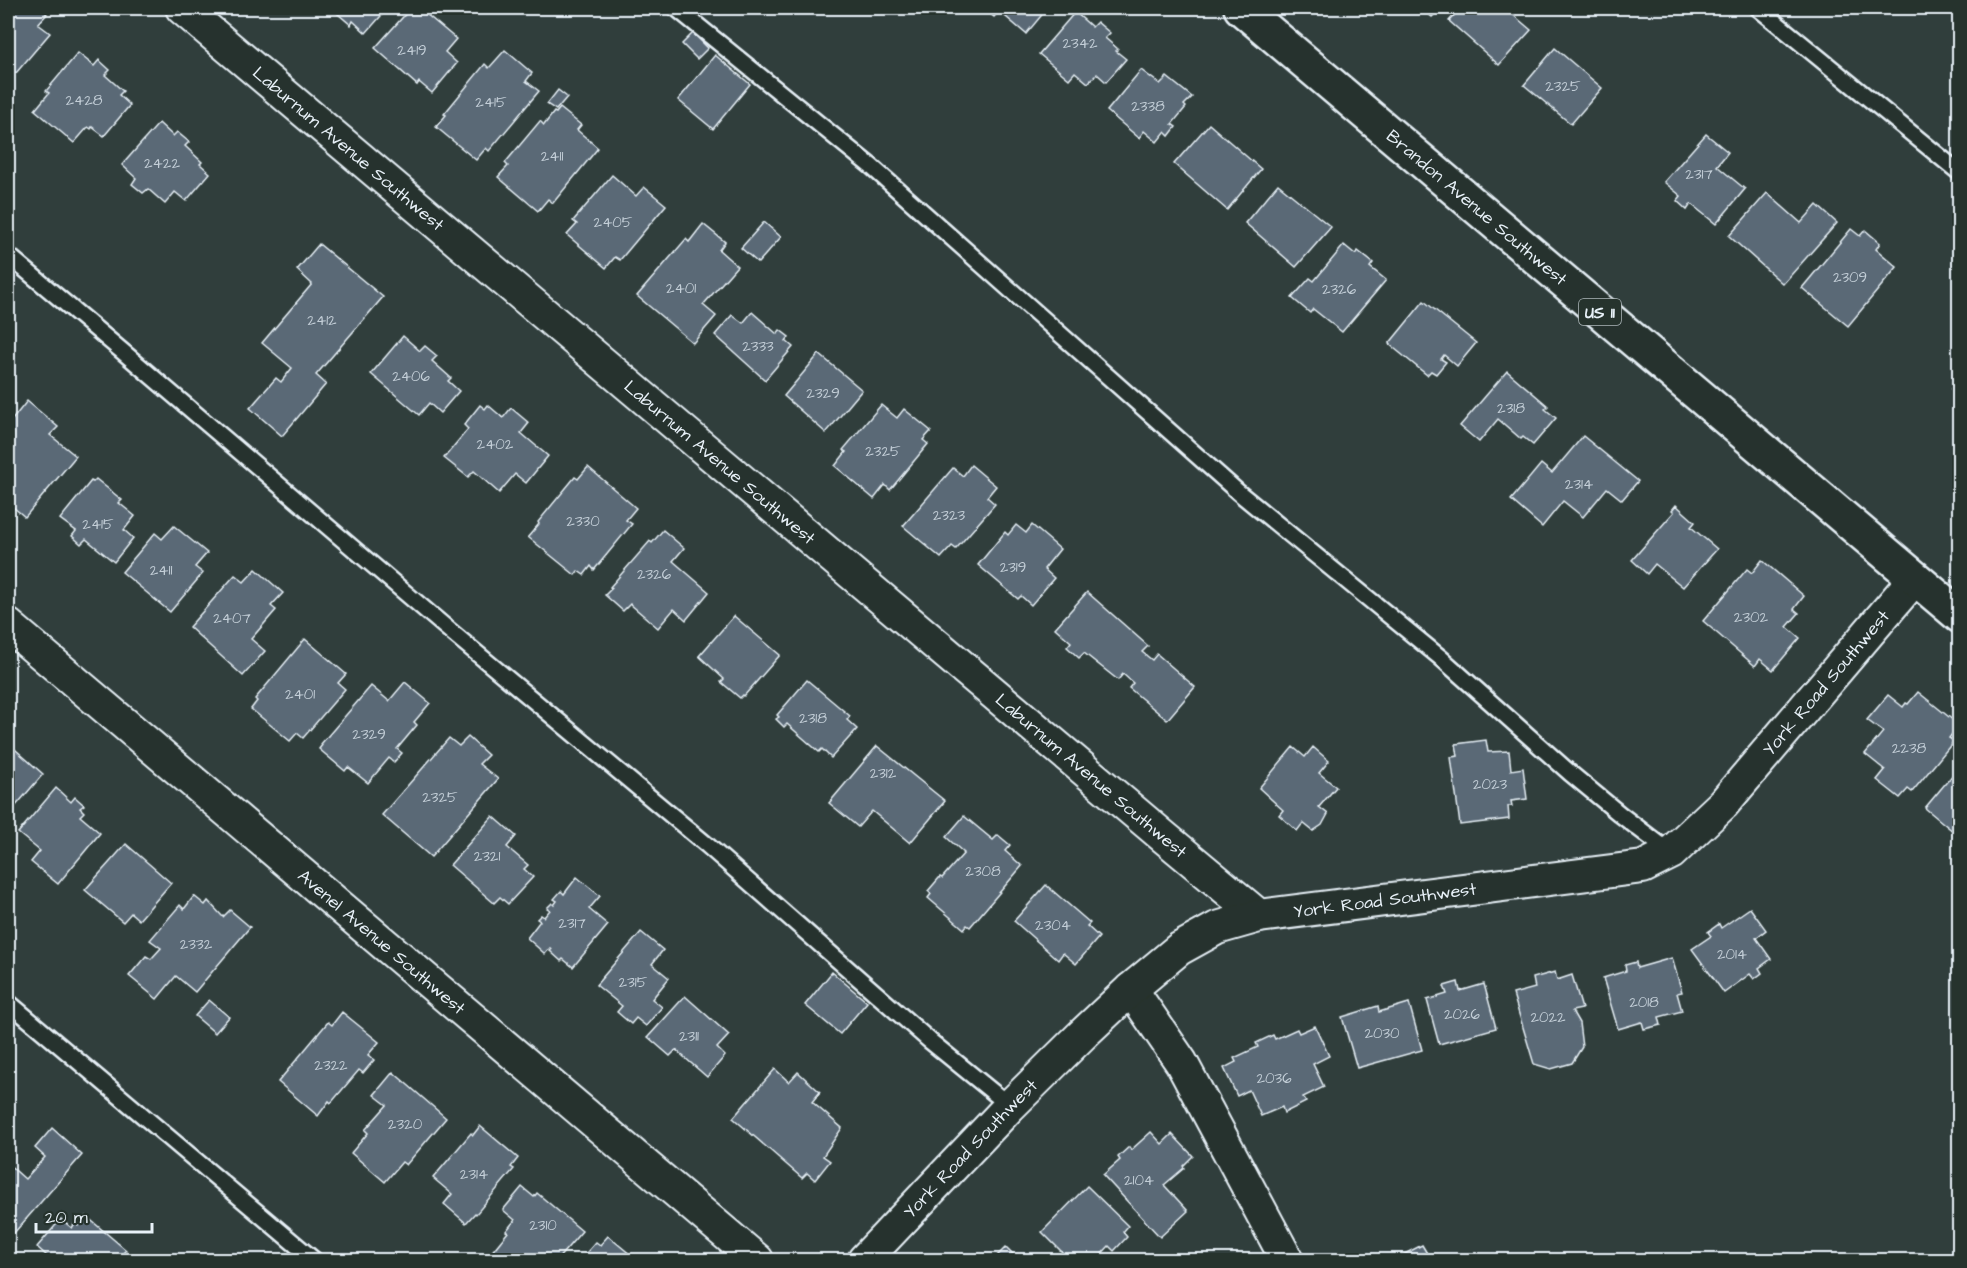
<svg xmlns="http://www.w3.org/2000/svg" width="1967" height="1268" font-family="'Architects Daughter',sans-serif">
<style>
.building{fill:#5a6976;stroke:#e8f1f8;stroke-width:1.5}
.lines{fill:none;stroke-linecap:round;stroke-linejoin:round}
.service-casing{stroke:#e8f1f8;stroke-width:20}
.minor-casing{stroke:#e8f1f8;stroke-width:36}
.primary-casing{stroke:#e8f1f8;stroke-width:38}
.service{stroke:#26332d;stroke-width:15}
.minor{stroke:#26332d;stroke-width:32}
.primary{stroke:#26332d;stroke-width:33}
.labels{text-anchor:middle;stroke-width:4.5;stroke-linejoin:round;paint-order:stroke}
.number-label{font-size:15px;fill:#c4cfd8}
.shield{fill:#26332d;stroke:#aeb8bb;stroke-width:1.5}
.shield-label{font-size:16px;font-weight:bold;fill:#e8f1f8}
.street-label{font-size:18px;fill:#e8f1f8;stroke:#26332d}
</style>
<rect width="100%" height="100%" fill="#303e3c"/>
<filter id="ink" filterUnits="userSpaceOnUse"><feTurbulence type="fractalNoise" baseFrequency=".0167" numOctaves="2"/><feDisplacementMap in="SourceGraphic" scale="12" xChannelSelector="R" yChannelSelector="G"/><feConvolveMatrix kernelMatrix="1 2 1 2 8 2 1 2 1" color-interpolation-filters="sRGB"/></filter>
<g filter="url(#ink)">
<g class="building">
<path d="M 8,8 L 39,8 L 47,14 L 38,24 L 50,33 L 16,73 L 8,66 Z"/>
<path d="M 331,8 L 388,8 L 366,33 L 353,21 L 351,25 Z"/>
<path d="M 411,8 L 419,8 L 456,39 L 445,52 L 457,63 L 432,93 L 419,82 L 417,85 L 375,48 Z"/>
<path d="M 983,8 L 1043,8 L 1046,10 L 1026,34 L 999,11 L 994,17 Z"/>
<path d="M 1421,8 L 1441,8 L 1432,17 Z"/>
<path d="M 1461,8 L 1505,8 L 1531,30 L 1499,65 L 1449,21 Z"/>
<path d="M 1075,12 L 1092,27 L 1097,22 L 1110,33 L 1105,38 L 1118,49 L 1116,51 L 1126,59 L 1106,82 L 1097,74 L 1088,83 L 1075,72 L 1069,79 L 1039,54 Z"/>
<path d="M 693,33 L 708,48 L 697,59 L 682,44 Z"/>
<path d="M 1555,48 L 1602,88 L 1571,124 L 1524,85 Z"/>
<path d="M 505,50 L 532,73 L 526,81 L 539,91 L 489,151 L 486,148 L 476,160 L 436,127 L 446,115 L 444,114 L 485,64 L 489,68 Z"/>
<path d="M 78,53 L 94,66 L 99,60 L 110,70 L 105,75 L 123,91 L 119,95 L 130,105 L 104,136 L 92,127 L 91,129 L 88,127 L 74,143 L 35,110 L 49,93 L 46,91 Z"/>
<path d="M 715,55 L 750,84 L 713,129 L 678,100 Z"/>
<path d="M 1141,70 L 1160,84 L 1167,77 L 1192,97 L 1184,105 L 1186,107 L 1172,124 L 1176,127 L 1169,136 L 1165,132 L 1157,142 L 1144,131 L 1139,138 L 1107,111 Z"/>
<path d="M 558,90 L 567,97 L 556,110 L 547,104 Z"/>
<path d="M 560,108 L 581,125 L 577,130 L 598,148 L 553,203 L 548,199 L 538,211 L 498,177 L 508,166 L 505,163 L 540,121 L 544,125 L 554,112 L 556,113 Z"/>
<path d="M 159,123 L 173,136 L 177,132 L 189,142 L 185,146 L 202,162 L 200,164 L 210,173 L 186,201 L 175,192 L 165,204 L 148,189 L 143,193 L 132,184 L 136,178 L 122,165 Z"/>
<path d="M 1209,124 L 1261,169 L 1227,210 L 1174,164 Z"/>
<path d="M 1706,134 L 1728,152 L 1717,166 L 1745,189 L 1716,224 L 1691,204 L 1687,210 L 1677,201 L 1681,196 L 1664,182 Z"/>
<path d="M 612,175 L 636,196 L 644,187 L 666,205 L 620,260 L 615,257 L 606,268 L 567,235 L 577,224 L 573,221 Z"/>
<path d="M 1278,184 L 1331,227 L 1296,267 L 1245,223 Z"/>
<path d="M 1767,193 L 1801,223 L 1817,205 L 1837,223 L 1783,284 L 1729,236 Z"/>
<path d="M 764,222 L 781,237 L 758,263 L 741,248 Z"/>
<path d="M 703,224 L 725,242 L 719,250 L 737,266 L 703,305 L 716,316 L 693,343 L 637,296 L 686,239 L 689,242 Z"/>
<path d="M 1851,229 L 1860,236 L 1865,230 L 1880,243 L 1876,249 L 1897,267 L 1848,326 L 1802,288 Z"/>
<path d="M 319,244 L 383,297 L 316,375 L 326,384 L 282,436 L 250,408 L 276,378 L 281,382 L 292,368 L 262,343 L 312,284 L 297,270 Z"/>
<path d="M 1344,245 L 1355,254 L 1358,251 L 1373,263 L 1370,267 L 1386,280 L 1342,332 L 1313,309 L 1310,313 L 1292,298 L 1310,278 L 1314,281 Z"/>
<path d="M 1424,301 L 1476,343 L 1457,366 L 1444,355 L 1441,359 L 1446,362 L 1436,374 L 1431,371 L 1427,375 L 1389,344 Z"/>
<path d="M 752,312 L 777,334 L 780,330 L 789,337 L 786,341 L 793,347 L 765,380 L 715,335 L 732,315 L 743,323 Z"/>
<path d="M 403,336 L 420,351 L 425,346 L 437,356 L 432,361 L 451,378 L 448,381 L 459,391 L 440,413 L 429,403 L 419,415 L 371,374 Z"/>
<path d="M 819,354 L 862,390 L 826,433 L 784,396 Z"/>
<path d="M 1507,371 L 1548,406 L 1545,409 L 1556,418 L 1533,445 L 1523,437 L 1521,439 L 1498,419 L 1479,442 L 1460,426 Z"/>
<path d="M 1960,379 L 1960,396 L 1951,389 Z"/>
<path d="M 27,401 L 58,427 L 50,435 L 76,456 L 25,517 L 8,503 L 8,425 Z"/>
<path d="M 480,405 L 485,409 L 488,405 L 503,418 L 511,408 L 529,423 L 521,433 L 548,456 L 526,483 L 515,474 L 499,493 L 474,471 L 468,477 L 444,458 L 468,429 L 464,425 Z"/>
<path d="M 881,405 L 897,418 L 904,409 L 931,431 L 923,440 L 928,444 L 890,490 L 885,485 L 874,499 L 835,466 L 846,452 L 843,450 Z"/>
<path d="M 1583,436 L 1638,481 L 1622,500 L 1607,488 L 1583,517 L 1563,501 L 1542,527 L 1511,500 L 1541,464 L 1552,473 Z"/>
<path d="M 971,465 L 996,486 L 987,497 L 995,504 L 956,549 L 952,546 L 941,558 L 903,526 L 953,468 L 963,476 Z"/>
<path d="M 588,467 L 636,508 L 626,520 L 632,524 L 594,570 L 591,566 L 584,575 L 578,571 L 575,575 L 528,537 L 539,524 L 538,522 L 575,477 L 578,479 Z"/>
<path d="M 96,479 L 122,500 L 119,503 L 135,516 L 124,530 L 133,538 L 114,562 L 86,539 L 81,544 L 72,536 L 76,531 L 60,519 L 91,481 L 93,482 Z"/>
<path d="M 1676,505 L 1695,522 L 1691,527 L 1717,549 L 1683,587 L 1655,564 L 1647,574 L 1632,560 L 1674,512 L 1672,510 Z"/>
<path d="M 1016,525 L 1026,533 L 1032,525 L 1060,549 L 1044,569 L 1054,578 L 1031,605 L 1021,596 L 1018,599 L 978,565 L 1005,532 L 1008,535 Z"/>
<path d="M 174,526 L 207,553 L 195,567 L 203,573 L 170,612 L 122,572 L 155,533 L 162,539 Z"/>
<path d="M 663,530 L 684,548 L 673,561 L 709,592 L 686,620 L 674,609 L 658,628 L 630,604 L 623,611 L 605,595 L 612,588 L 610,587 L 650,541 L 652,543 Z"/>
<path d="M 1762,560 L 1804,596 L 1794,609 L 1799,613 L 1787,627 L 1800,638 L 1773,670 L 1760,659 L 1755,666 L 1703,621 L 1747,569 L 1752,573 Z"/>
<path d="M 256,569 L 283,593 L 271,606 L 276,610 L 251,639 L 265,651 L 243,676 L 189,627 L 235,575 L 244,582 Z"/>
<path d="M 1087,592 L 1148,646 L 1142,652 L 1152,660 L 1157,654 L 1195,687 L 1167,720 L 1129,688 L 1133,683 L 1123,674 L 1118,680 L 1084,653 L 1079,658 L 1067,647 L 1071,642 L 1055,628 Z"/>
<path d="M 734,616 L 780,655 L 744,696 L 743,695 L 740,698 L 721,682 L 724,679 L 699,656 Z"/>
<path d="M 305,639 L 346,674 L 338,683 L 345,689 L 303,738 L 297,733 L 290,741 L 251,709 L 257,701 L 255,699 Z"/>
<path d="M 807,680 L 850,716 L 847,720 L 857,729 L 831,758 L 822,749 L 819,752 L 787,724 L 784,727 L 776,719 L 779,717 L 777,715 Z"/>
<path d="M 405,682 L 430,703 L 414,722 L 417,725 L 397,749 L 402,753 L 394,762 L 389,758 L 368,783 L 348,767 L 345,771 L 319,749 L 322,745 L 321,744 L 371,686 L 389,701 Z"/>
<path d="M 1918,692 L 1959,725 L 1949,738 L 1954,741 L 1912,792 L 1908,789 L 1900,798 L 1877,780 L 1885,770 L 1865,754 L 1883,732 L 1867,720 L 1888,695 L 1903,707 L 1906,703 L 1908,704 Z"/>
<path d="M 468,737 L 488,755 L 479,764 L 498,779 L 431,857 L 382,815 L 449,738 L 459,746 Z"/>
<path d="M 1486,740 L 1488,752 L 1509,751 L 1511,770 L 1523,768 L 1527,799 L 1511,801 L 1512,806 L 1508,806 L 1509,819 L 1460,825 L 1451,757 L 1458,756 L 1456,744 Z"/>
<path d="M 8,743 L 43,774 L 8,815 Z"/>
<path d="M 877,746 L 945,801 L 910,843 L 872,811 L 858,827 L 829,803 Z"/>
<path d="M 1293,747 L 1305,757 L 1313,747 L 1329,761 L 1319,773 L 1336,787 L 1319,807 L 1328,814 L 1322,825 L 1313,831 L 1303,823 L 1297,831 L 1279,815 L 1283,810 L 1259,788 Z"/>
<path d="M 1960,766 L 1960,825 L 1954,832 L 1925,808 Z"/>
<path d="M 56,788 L 71,802 L 75,797 L 84,805 L 80,808 L 84,812 L 80,816 L 100,833 L 58,884 L 31,862 L 40,851 L 18,833 Z"/>
<path d="M 493,816 L 516,836 L 507,847 L 528,865 L 524,869 L 533,877 L 508,904 L 500,897 L 494,903 L 450,865 Z"/>
<path d="M 964,816 L 993,840 L 998,835 L 1010,845 L 1005,851 L 1022,866 L 970,927 L 967,925 L 964,929 L 928,898 L 931,894 L 928,891 L 940,877 L 942,878 L 964,853 L 946,837 Z"/>
<path d="M 126,844 L 171,883 L 139,920 L 131,913 L 123,922 L 85,890 Z"/>
<path d="M 577,877 L 600,896 L 589,909 L 608,925 L 573,967 L 563,959 L 561,961 L 550,951 L 552,949 L 550,948 L 545,954 L 527,938 L 540,921 L 537,919 L 541,915 L 544,917 L 550,910 L 547,908 L 552,903 L 554,905 L 557,901 L 554,899 L 561,891 L 564,894 Z"/>
<path d="M 1046,885 L 1090,923 L 1087,926 L 1099,937 L 1076,964 L 1063,953 L 1058,960 L 1014,921 Z"/>
<path d="M 194,896 L 205,905 L 208,901 L 223,917 L 230,910 L 250,927 L 195,992 L 176,976 L 157,999 L 129,976 L 146,956 L 151,959 L 161,948 L 150,940 L 180,905 L 184,909 Z"/>
<path d="M 1750,908 L 1766,930 L 1756,938 L 1771,959 L 1759,968 L 1762,973 L 1754,979 L 1750,974 L 1724,993 L 1692,949 L 1711,936 L 1708,932 L 1719,924 L 1721,928 Z"/>
<path d="M 641,932 L 663,950 L 652,964 L 669,978 L 652,999 L 662,1007 L 646,1026 L 636,1018 L 631,1024 L 617,1012 L 622,1006 L 596,985 Z"/>
<path d="M 1672,958 L 1682,992 L 1677,993 L 1682,1011 L 1659,1017 L 1661,1025 L 1644,1029 L 1642,1022 L 1618,1029 L 1603,978 L 1626,971 L 1625,965 L 1636,962 L 1637,968 Z"/>
<path d="M 832,972 L 867,1002 L 840,1034 L 805,1005 Z"/>
<path d="M 1555,972 L 1557,980 L 1572,975 L 1582,1009 L 1572,1011 L 1579,1023 L 1582,1047 L 1572,1063 L 1551,1069 L 1534,1064 L 1513,994 L 1535,988 L 1533,978 Z"/>
<path d="M 1458,982 L 1460,991 L 1484,984 L 1496,1028 L 1439,1044 L 1427,1000 L 1447,994 L 1444,986 Z"/>
<path d="M 685,996 L 729,1035 L 717,1048 L 725,1056 L 707,1077 L 676,1050 L 670,1056 L 648,1037 Z"/>
<path d="M 209,1000 L 229,1017 L 215,1033 L 195,1016 Z"/>
<path d="M 1409,1003 L 1422,1050 L 1357,1068 L 1342,1017 L 1378,1006 L 1379,1012 Z"/>
<path d="M 342,1012 L 379,1042 L 368,1055 L 374,1060 L 363,1073 L 359,1070 L 331,1103 L 329,1101 L 318,1116 L 278,1082 L 328,1022 L 332,1025 Z"/>
<path d="M 1315,1026 L 1329,1056 L 1313,1064 L 1324,1087 L 1303,1097 L 1306,1102 L 1284,1113 L 1282,1107 L 1261,1116 L 1249,1090 L 1237,1096 L 1224,1068 L 1236,1062 L 1234,1058 L 1258,1047 L 1256,1043 L 1273,1035 L 1275,1039 L 1297,1029 L 1299,1033 Z"/>
<path d="M 775,1069 L 789,1082 L 798,1072 L 820,1092 L 812,1102 L 842,1128 L 823,1156 L 830,1161 L 815,1180 L 807,1173 L 802,1178 L 733,1118 Z"/>
<path d="M 393,1072 L 446,1118 L 406,1165 L 402,1162 L 385,1182 L 351,1153 L 368,1133 L 365,1130 L 387,1105 L 374,1095 Z"/>
<path d="M 480,1126 L 518,1158 L 511,1167 L 514,1169 L 476,1214 L 475,1213 L 466,1223 L 444,1204 L 452,1194 L 433,1178 L 471,1133 L 473,1135 Z"/>
<path d="M 52,1128 L 82,1155 L 14,1233 L 8,1227 L 8,1164 L 25,1179 L 45,1157 L 35,1148 Z"/>
<path d="M 1151,1132 L 1162,1144 L 1172,1134 L 1193,1156 L 1183,1166 L 1184,1168 L 1164,1185 L 1188,1211 L 1160,1237 L 1103,1175 L 1120,1160 L 1118,1157 L 1129,1147 L 1131,1150 Z"/>
<path d="M 1087,1186 L 1128,1226 L 1123,1232 L 1127,1237 L 1114,1251 L 1109,1246 L 1096,1260 L 1070,1260 L 1042,1232 Z"/>
<path d="M 522,1187 L 534,1197 L 537,1193 L 582,1231 L 557,1260 L 500,1260 L 491,1253 L 508,1232 L 506,1231 L 515,1220 L 503,1210 Z"/>
<path d="M 86,1216 L 126,1250 L 117,1259 L 119,1260 L 44,1259 L 47,1256 L 37,1247 L 61,1219 L 72,1228 L 75,1223 L 78,1226 Z"/>
<path d="M 608,1236 L 637,1260 L 580,1260 L 596,1242 L 600,1245 Z"/>
<path d="M 1422,1245 L 1431,1260 L 1393,1260 Z"/>
<path d="M 1006,1247 L 1019,1260 L 993,1260 Z"/>
</g>
<g class="lines">
<g class="service-casing">
<g id="service">
<path d="M 676,8 L 872,167 L 1238,492 L 1441,658 L 1570,773 L 1621,815 L 1671,853"/>
<path d="M 1758,8 L 1960,173"/>
<path d="M 8,255 L 122,351 L 443,625 L 707,845 L 930,1041 L 1010,1106"/>
<path d="M 8,1002 L 314,1260"/>
</g>
</g>
<g class="minor-casing">
<g id="minor">
<path id="s1" d="M 182,8 L 1164,837 L 1259,916"/>
<path id="s2" d="M 8,625 L 757,1260"/>
<path d="M 1131,989 L 1181,1062 L 1287,1260"/>
<path id="s3" d="M 864,1260 L 1010,1106 L 1083,1034 L 1131,989 L 1179,949 L 1217,928 L 1259,916 L 1643,867 L 1671,853 L 1723,804 L 1915,578"/>
</g>
</g>
<g class="primary-casing">
<g id="primary">
<path id="s4" d="M 1241,8 L 1960,616"/>
</g>
</g>
<use href="#service" class="service"/>
<use href="#minor" class="minor"/>
<use href="#primary" class="primary"/>
</g>
</g>
<g class="labels">
<g class="number-label">
<text x="1080" y="48">2342</text>
<text x="412" y="55">2419</text>
<text x="1563" y="91">2325</text>
<text x="84" y="105">2428</text>
<text x="491" y="107">2415</text>
<text x="1148" y="111">2338</text>
<text x="552" y="161">2411</text>
<text x="162" y="168">2422</text>
<text x="1699" y="179">2317</text>
<text x="613" y="227">2405</text>
<text x="1850" y="282">2309</text>
<text x="681" y="293">2401</text>
<text x="1339" y="294">2326</text>
<text x="322" y="325">2412</text>
<text x="758" y="351">2333</text>
<text x="411" y="381">2406</text>
<text x="823" y="398">2329</text>
<text x="1511" y="413">2318</text>
<text x="495" y="449">2402</text>
<text x="883" y="456">2325</text>
<text x="1579" y="489">2314</text>
<text x="949" y="520">2323</text>
<text x="583" y="526">2330</text>
<text x="98" y="529">2415</text>
<text x="1013" y="572">2319</text>
<text x="161" y="575">2411</text>
<text x="654" y="579">2326</text>
<text x="1751" y="622">2302</text>
<text x="232" y="623">2407</text>
<text x="300" y="699">2401</text>
<text x="813" y="723">2318</text>
<text x="369" y="739">2329</text>
<text x="1909" y="753">2238</text>
<text x="883" y="778">2312</text>
<text x="1490" y="789">2023</text>
<text x="440" y="802">2325</text>
<text x="487" y="861">2321</text>
<text x="983" y="876">2308</text>
<text x="572" y="928">2317</text>
<text x="1053" y="930">2304</text>
<text x="196" y="949">2332</text>
<text x="1732" y="959">2014</text>
<text x="633" y="987">2315</text>
<text x="1644" y="1007">2018</text>
<text x="1462" y="1019">2026</text>
<text x="1548" y="1022">2022</text>
<text x="1382" y="1038">2030</text>
<text x="689" y="1041">2311</text>
<text x="331" y="1070">2322</text>
<text x="1274" y="1083">2036</text>
<text x="405" y="1129">2320</text>
<text x="474" y="1179">2314</text>
<text x="1139" y="1185">2104</text>
<text x="543" y="1230">2310</text>
</g>
<rect class="shield" x="1579" y="299" width="42" height="26" rx="4.5"/>
<g class="shield-label">
<text x="1600" y="318">US 11</text>
</g>
<g class="street-label">
<text dy="6" stroke="none"><textPath href="#s1" startOffset="218">Laburnum Avenue Southwest</textPath></text>
<text dy="6" stroke="none"><textPath href="#s4" startOffset="309">Brandon Avenue Southwest</textPath></text>
<text dy="6" stroke="none"><textPath href="#s1" startOffset="704">Laburnum Avenue Southwest</textPath></text>
<text dy="6" stroke="none"><textPath href="#s3" startOffset="1179">York Road Southwest</textPath></text>
<text dy="6" stroke="none"><textPath href="#s1" startOffset="1190">Laburnum Avenue Southwest</textPath></text>
<text dy="6" stroke="none"><textPath href="#s3" startOffset="657">York Road Southwest</textPath></text>
<text dy="6" stroke="none"><textPath href="#s2" startOffset="490">Avenel Avenue Southwest</textPath></text>
<text dy="6" stroke="none"><textPath href="#s3" startOffset="154">York Road Southwest</textPath></text>
</g>
</g>
<rect width="1967" height="1268" fill="none" stroke="#26332d" stroke-width="30"/>
<rect x="15" y="15" width="1937" height="1238" fill="none" stroke="#e8f1f8" stroke-width="2" filter="url(#ink)"/>
<path d="M36 1223v9h116v-9" fill="none" stroke="#e8f1f8" stroke-width="3"/>
<text x="45" y="1223" font-size="18" fill="#e8f1f8" stroke="#26332d" stroke-width="4.5" paint-order="stroke">20 m</text>
</svg>
